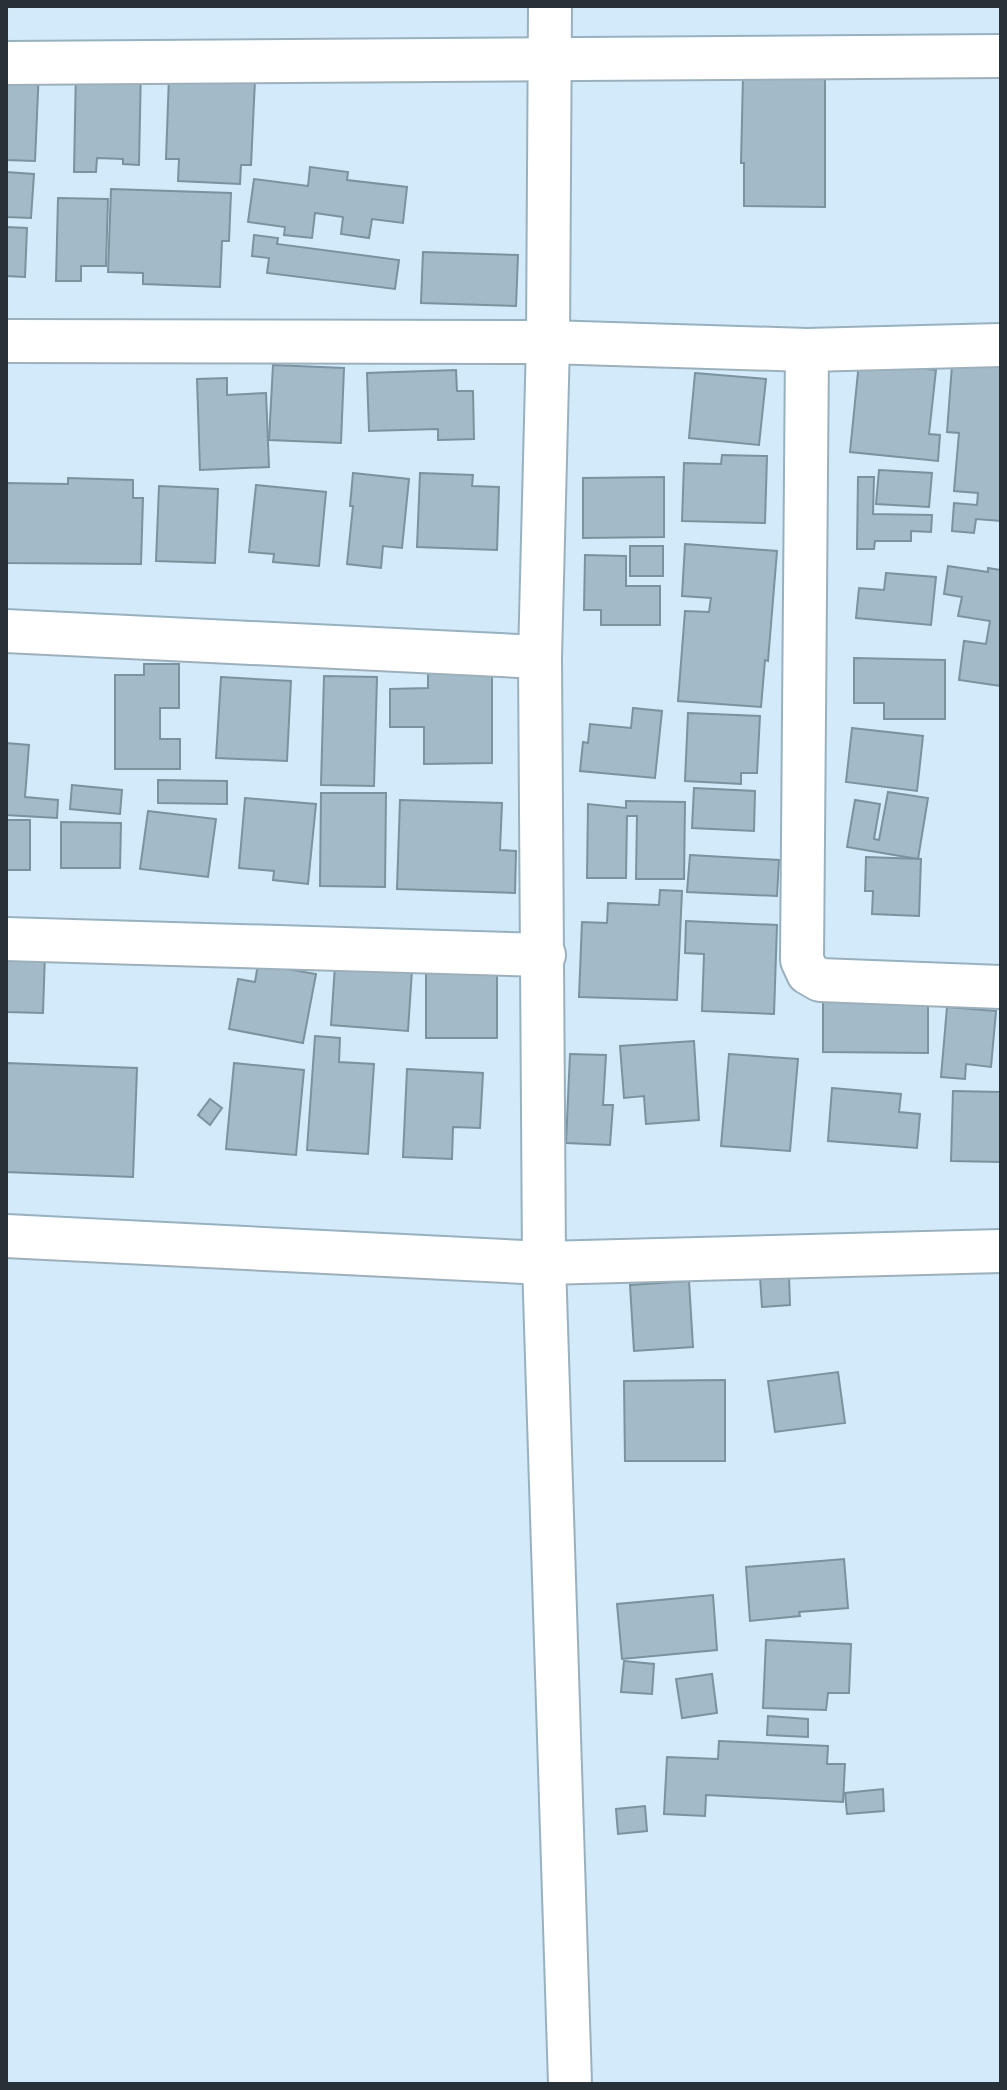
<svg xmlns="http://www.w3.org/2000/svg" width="1007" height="2090" font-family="'Public Sans',sans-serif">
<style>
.building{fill:#a3bbc9;stroke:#7b929f;stroke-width:2}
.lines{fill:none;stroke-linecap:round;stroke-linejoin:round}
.minor-casing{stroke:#99b1bf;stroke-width:46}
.minor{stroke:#fff;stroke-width:42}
</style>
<rect width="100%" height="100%" fill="#d2eaf9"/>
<g class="building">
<path d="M 141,65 L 139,165 L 123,164 L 123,159 L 97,158 L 96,172 L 74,172 L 76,69 Z"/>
<path d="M 6,68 L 39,69 L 35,161 L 6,160 Z"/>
<path d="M 169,76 L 255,80 L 251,165 L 241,165 L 240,184 L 178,181 L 179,159 L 166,159 Z"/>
<path d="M 743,76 L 825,77 L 825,207 L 744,206 L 744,163 L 741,163 Z"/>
<path d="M 310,167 L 348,172 L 347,180 L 407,187 L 403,223 L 372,219 L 369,238 L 341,234 L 343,217 L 315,213 L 312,238 L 284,235 L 285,227 L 248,222 L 254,179 L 308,186 Z"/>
<path d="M 6,172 L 34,174 L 31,218 L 6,217 Z"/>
<path d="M 111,189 L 231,193 L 229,241 L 222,241 L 220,287 L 143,284 L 143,273 L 108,272 Z"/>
<path d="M 58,198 L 108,199 L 106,266 L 81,266 L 81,281 L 56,281 Z"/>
<path d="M 6,227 L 27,228 L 25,277 L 6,276 Z"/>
<path d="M 254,235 L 278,238 L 277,244 L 399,260 L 395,289 L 267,273 L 269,258 L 252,256 Z"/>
<path d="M 423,252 L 518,255 L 516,306 L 421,303 Z"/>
<path d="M 953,352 L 1001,356 L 1001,521 L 976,519 L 974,533 L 952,531 L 954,503 L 977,505 L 978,493 L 954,491 L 959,433 L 947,432 Z"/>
<path d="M 859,362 L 936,370 L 929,434 L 940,435 L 938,461 L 850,452 Z"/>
<path d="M 273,365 L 344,368 L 341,443 L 269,440 Z"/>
<path d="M 456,370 L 457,391 L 473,391 L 474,439 L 438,440 L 438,429 L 369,431 L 367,373 Z"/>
<path d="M 695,373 L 766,379 L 759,445 L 689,438 Z"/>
<path d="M 227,378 L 227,395 L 266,393 L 269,467 L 200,470 L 197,379 Z"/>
<path d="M 722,455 L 767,456 L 765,523 L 682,521 L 684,463 L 721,464 Z"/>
<path d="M 879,470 L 932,473 L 929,507 L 876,504 Z"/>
<path d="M 353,473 L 409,479 L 402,548 L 383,546 L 381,568 L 347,564 L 353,506 L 350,506 Z"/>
<path d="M 420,473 L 473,475 L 472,486 L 499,487 L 497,550 L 417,547 Z"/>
<path d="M 664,477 L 664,537 L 583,538 L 583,478 Z"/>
<path d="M 858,477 L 874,477 L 873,514 L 932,515 L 931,532 L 911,531 L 911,541 L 875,541 L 874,549 L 857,549 Z"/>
<path d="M 68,478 L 133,480 L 133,498 L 143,498 L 141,564 L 6,563 L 6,483 L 68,484 Z"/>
<path d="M 256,485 L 326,492 L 319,566 L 273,562 L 274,554 L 249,552 Z"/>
<path d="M 159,486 L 218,489 L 215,563 L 156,561 Z"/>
<path d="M 685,544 L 777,551 L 768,661 L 765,660 L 761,707 L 678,701 L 685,611 L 709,612 L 711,598 L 682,596 Z"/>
<rect x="630" y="546" width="33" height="30"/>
<path d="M 585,555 L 626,556 L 626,586 L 660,586 L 660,625 L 601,625 L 601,610 L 584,610 Z"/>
<path d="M 948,566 L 988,572 L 988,568 L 1001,570 L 1001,686 L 959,680 L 964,641 L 986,644 L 990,621 L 958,616 L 962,597 L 944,594 Z"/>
<path d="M 886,573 L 936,577 L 931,625 L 856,618 L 859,588 L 884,590 Z"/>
<path d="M 854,658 L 945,660 L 945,719 L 884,719 L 884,703 L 854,703 Z"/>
<path d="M 144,664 L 179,664 L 179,708 L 160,708 L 160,739 L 180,739 L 180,769 L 115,769 L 115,675 L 144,675 Z"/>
<path d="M 492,668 L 492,763 L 424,764 L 424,727 L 390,727 L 390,689 L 428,688 L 428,669 Z"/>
<path d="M 324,676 L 377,677 L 374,786 L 321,785 Z"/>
<path d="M 221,677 L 291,681 L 287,761 L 216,758 Z"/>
<path d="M 633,708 L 662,711 L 655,778 L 580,771 L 583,742 L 588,743 L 590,724 L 631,728 Z"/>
<path d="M 688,713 L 760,716 L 757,773 L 741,773 L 741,784 L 685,781 Z"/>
<path d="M 852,728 L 923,736 L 917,791 L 846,782 Z"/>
<path d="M 6,743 L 29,745 L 25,797 L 58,800 L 57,818 L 6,815 Z"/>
<path d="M 158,780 L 227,781 L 227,804 L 158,803 Z"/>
<path d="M 72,785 L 122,790 L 120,814 L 70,809 Z"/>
<path d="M 694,788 L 755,791 L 754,831 L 692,828 Z"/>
<path d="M 888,792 L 928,798 L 918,859 L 847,847 L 855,800 L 880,804 L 874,839 L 879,840 Z"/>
<path d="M 321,793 L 386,793 L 385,887 L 320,886 Z"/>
<path d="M 245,798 L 316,804 L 308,884 L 273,880 L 274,871 L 239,868 Z"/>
<path d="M 400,800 L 502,803 L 500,850 L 516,851 L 515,893 L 397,889 Z"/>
<path d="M 626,801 L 685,802 L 684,879 L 636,879 L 637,816 L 627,816 L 626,878 L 587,878 L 588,804 L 626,808 Z"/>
<path d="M 148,811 L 216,819 L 208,877 L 140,869 Z"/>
<rect x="6" y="820" width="24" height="50"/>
<path d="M 61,822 L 121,823 L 120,868 L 61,868 Z"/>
<path d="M 690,855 L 779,860 L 777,896 L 687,892 Z"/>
<path d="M 866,857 L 921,859 L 919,916 L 872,914 L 873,891 L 865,891 Z"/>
<path d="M 660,890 L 682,891 L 677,1000 L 579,997 L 582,922 L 607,923 L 608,903 L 659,905 Z"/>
<path d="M 686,921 L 777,925 L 774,1014 L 702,1011 L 704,954 L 685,953 Z"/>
<path d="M 6,951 L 45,953 L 43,1013 L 6,1012 Z"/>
<rect x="426" y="962" width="71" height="76"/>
<path d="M 258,964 L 316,974 L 303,1043 L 229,1029 L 238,979 L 255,982 Z"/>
<path d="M 335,965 L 412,970 L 408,1031 L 331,1025 Z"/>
<path d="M 823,994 L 928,995 L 928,1053 L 823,1052 Z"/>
<path d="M 947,1007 L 996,1011 L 991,1067 L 966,1064 L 965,1079 L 941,1077 Z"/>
<path d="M 315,1036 L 340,1038 L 339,1062 L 374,1064 L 368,1154 L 307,1150 Z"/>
<path d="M 694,1041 L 699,1120 L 646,1124 L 644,1096 L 624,1098 L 620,1046 Z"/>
<path d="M 570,1054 L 606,1055 L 603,1105 L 613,1105 L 610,1145 L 566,1143 Z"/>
<path d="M 729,1054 L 798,1059 L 790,1151 L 721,1146 Z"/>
<path d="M 6,1063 L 137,1068 L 133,1177 L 6,1172 Z"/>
<path d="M 234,1063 L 304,1070 L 296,1155 L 226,1149 Z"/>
<path d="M 407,1069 L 483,1073 L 480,1128 L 453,1127 L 452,1159 L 403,1157 Z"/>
<path d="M 832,1088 L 901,1094 L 899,1112 L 920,1114 L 917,1148 L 828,1141 Z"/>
<path d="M 953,1091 L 1001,1092 L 1001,1162 L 951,1161 Z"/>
<path d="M 210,1099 L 222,1108 L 210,1125 L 198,1115 Z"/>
<path d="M 789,1276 L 790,1305 L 762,1307 L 760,1277 Z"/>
<path d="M 689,1281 L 693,1347 L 634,1351 L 630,1285 Z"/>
<path d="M 838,1372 L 845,1423 L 775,1432 L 768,1381 Z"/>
<path d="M 725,1380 L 725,1461 L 625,1461 L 624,1381 Z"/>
<path d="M 844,1559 L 848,1608 L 799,1612 L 800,1616 L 750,1621 L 746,1567 Z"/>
<path d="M 713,1595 L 717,1650 L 622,1659 L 617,1604 Z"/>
<path d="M 766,1640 L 851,1644 L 849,1693 L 828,1693 L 826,1710 L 763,1708 Z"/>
<path d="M 624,1661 L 654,1664 L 652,1694 L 621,1692 Z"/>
<path d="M 712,1674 L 717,1713 L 682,1718 L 676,1679 Z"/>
<path d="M 768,1716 L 808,1719 L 808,1737 L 767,1735 Z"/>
<path d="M 719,1741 L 828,1746 L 827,1764 L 845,1764 L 843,1802 L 706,1795 L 705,1816 L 664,1814 L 667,1757 L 718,1759 Z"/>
<path d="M 883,1789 L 884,1811 L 847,1814 L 845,1793 Z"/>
<path d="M 645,1806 L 647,1831 L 618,1834 L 616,1809 Z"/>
</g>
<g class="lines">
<g class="minor-casing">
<g id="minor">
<path d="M 550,6 L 548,342 L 540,657 L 544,1263 L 570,2084"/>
<path d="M 6,63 L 1001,56"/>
<path d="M 6,341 L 548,342 L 807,350 L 1001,345"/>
<path d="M 807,350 L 802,960 L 808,973 L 820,980 L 1001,987"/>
<path d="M 6,631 L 540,657"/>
<path d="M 6,939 L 544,955"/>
<path d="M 6,1236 L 544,1263 L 1001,1251"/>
</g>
</g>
<use href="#minor" class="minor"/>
</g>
<rect width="1007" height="2090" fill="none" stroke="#283137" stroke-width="16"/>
</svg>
